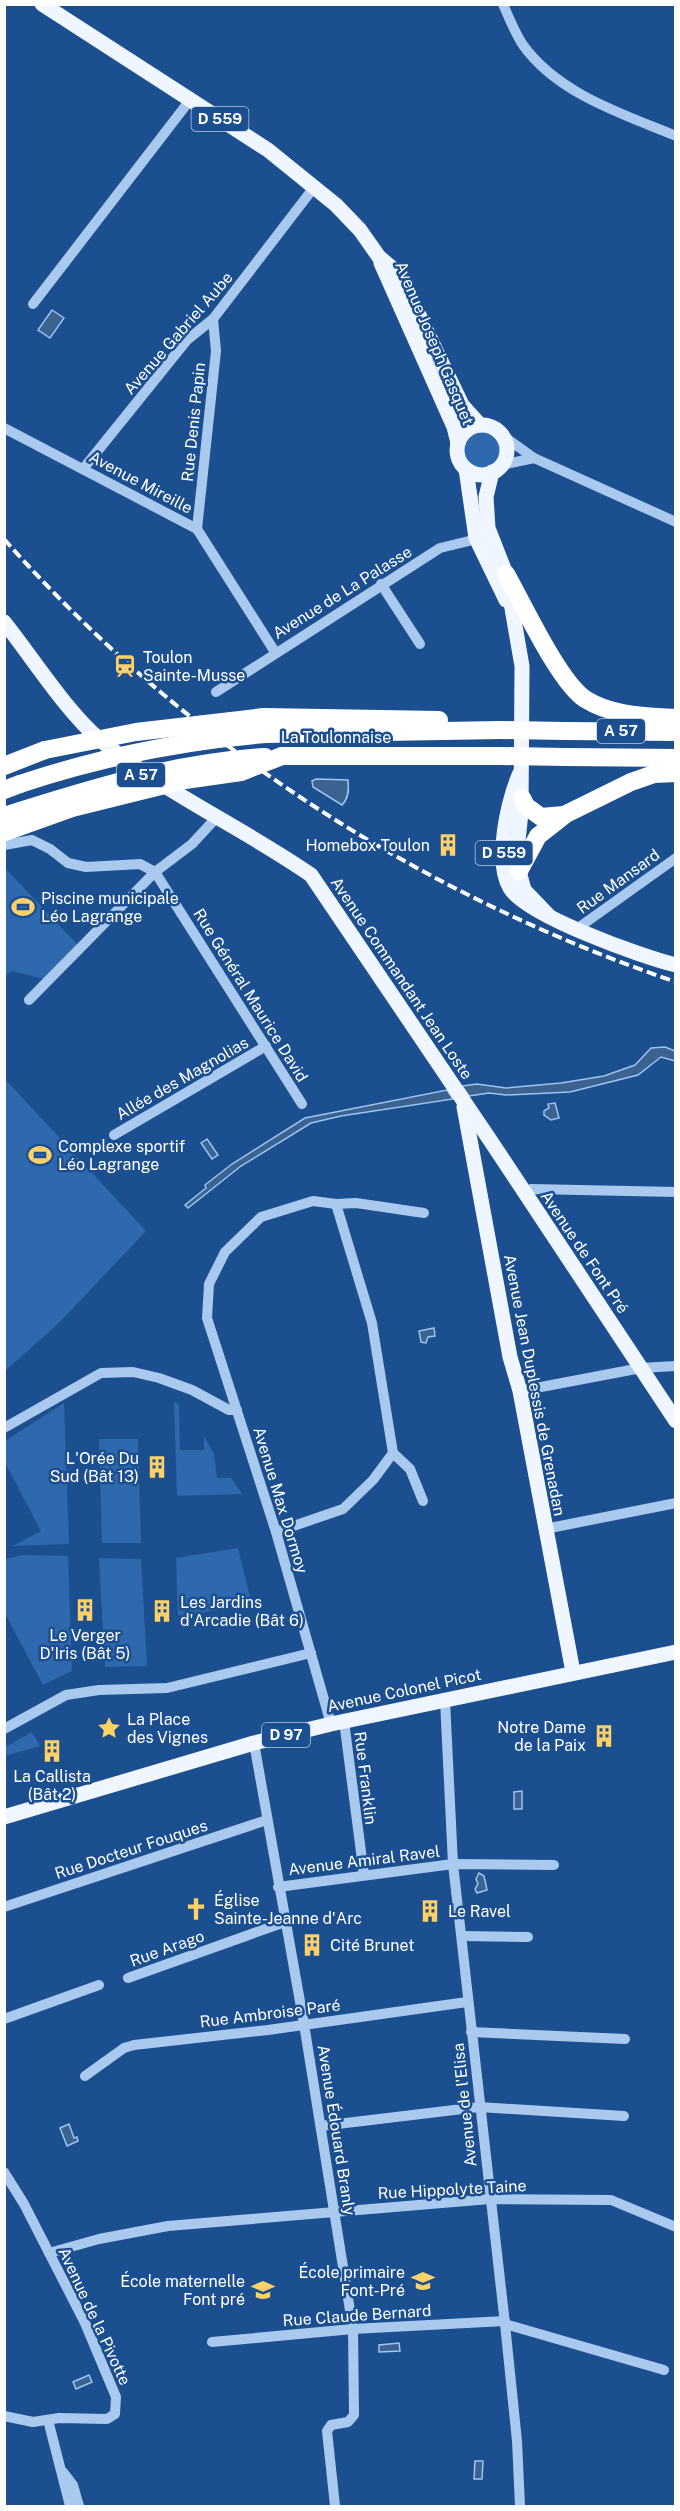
<svg xmlns="http://www.w3.org/2000/svg" width="680" height="2511" font-family="'Public Sans',sans-serif">
<style>
.green{fill:#2e69ad}
.water{fill:#3c6290;stroke:#9cc4f0;stroke-width:1.5}
.lines{fill:none;stroke-linecap:round;stroke-linejoin:round}
.minor{stroke:#a9c9ee;stroke-width:10}
.major{stroke:#f0f6ff;stroke-width:15}
.highway{stroke:#fff;stroke-width:18}
.rail{stroke:#fff;stroke-width:4;stroke-dasharray:10 4.5;stroke-linecap:butt}
.highway-bridge{stroke:#fff;stroke-width:18}
.labels{text-anchor:middle;stroke-width:5;stroke-linejoin:round;paint-order:stroke}
.shield{fill:#1b4f8f;stroke:#bbcadd;stroke-width:1.5}
.shield-label{font-size:15px;font-weight:bold;fill:#fff}
.street-label{font-size:16px;fill:#fff;stroke:#1b4f8f}
.poi-label{font-size:16px;fill:#fff;stroke:#1b4f8f;text-anchor:start}
</style>
<rect width="100%" height="100%" fill="#1b4f8f"/>
<g class="green">
<circle cx="482" cy="450" r="25"/>
<path d="M 5,868 L 79,946 L 44,979 L 12,971 L 5,977 Z"/>
<path d="M 5,1079 L 146,1231 L 59,1323 L 5,1371 Z"/>
<path d="M 174,1402 L 179,1404 L 180,1450 L 204,1450 L 204,1436 L 214,1454 L 217,1478 L 231,1478 L 242,1494 L 177,1496 Z"/>
<path d="M 64,1403 L 69,1544 L 13,1546 L 41,1531 L 5,1463 L 5,1441 Z"/>
<path d="M 99,1439 L 138,1439 L 141,1543 L 102,1543 Z"/>
<path d="M 238,1548 L 252,1605 L 178,1616 L 176,1558 Z"/>
<path d="M 23,1555 L 68,1556 L 72,1671 L 43,1685 L 5,1614 L 5,1559 Z"/>
<path d="M 99,1558 L 141,1559 L 147,1666 L 105,1667 Z"/>
<path d="M 32,1732 L 40,1746 L 5,1756 L 5,1747 Z"/>
</g>
<g class="water">
<path d="M 52,310 L 64,318 L 50,338 L 38,330 Z"/>
<path d="M 316,779 L 348,780 C 349,789 349,798 342,805 L 313,787 L 312,781 Z"/>
<path d="M 665,1047 L 675,1051 L 675,1061 L 661,1057 L 638,1075 L 570,1092 L 506,1095 L 489,1093 L 469,1096 L 462,1086 L 477,1084 L 506,1088 L 561,1083 L 604,1076 L 635,1065 L 651,1048 Z"/>
<path d="M 447,1090 L 453,1099 L 341,1116 L 311,1123 L 241,1166 L 188,1208 L 185,1205 L 206,1188 L 205,1185 L 232,1164 L 305,1118 Z"/>
<path d="M 555,1103 L 559,1118 L 551,1120 L 544,1115 L 544,1111 L 549,1108 L 548,1104 Z"/>
<path d="M 207,1139 L 218,1155 L 212,1159 L 201,1143 Z"/>
<path d="M 434,1328 L 435,1336 L 428,1337 L 426,1343 L 421,1342 L 419,1331 Z"/>
<path d="M 522,1791 L 522,1809 L 514,1809 L 514,1792 Z"/>
<path d="M 479,1873 L 484,1876 L 487,1890 L 477,1893 L 475,1889 L 478,1884 L 476,1879 Z"/>
<path d="M 69,2124 L 74,2138 L 77,2137 L 78,2141 L 67,2146 L 60,2128 Z"/>
<path d="M 399,2343 L 400,2351 L 379,2352 L 379,2345 Z"/>
<path d="M 89,2375 L 92,2382 L 76,2389 L 73,2382 Z"/>
<path d="M 475,2461 L 483,2461 L 482,2479 L 474,2479 Z"/>
</g>
<g class="lines">
<g class="minor">
<path d="M 503,4 C 509,18 515,33 523,45 C 558,94 623,114 676,136"/>
<path d="M 33,304 L 190,100"/>
<path d="M 4,428 L 197,529 L 275,652"/>
<path d="M 502,435 L 534,458 L 676,522"/>
<path d="M 502,465 L 534,458"/>
<path d="M 83,469 L 187,340 L 213,319 L 315,186"/>
<path d="M 197,529 L 216,351 L 213,319"/>
<path d="M 381,584 L 420,644"/>
<path d="M 216,692 L 440,548 L 469,541 L 481,534"/>
<path d="M 4,845 L 32,840 L 50,849 L 68,863 L 86,867 L 140,864 L 155,872 L 302,1104"/>
<path d="M 578,928 L 676,858"/>
<path d="M 29,1000 L 155,872 L 192,844 L 216,818"/>
<path d="M 114,1135 L 266,1046"/>
<path d="M 524,1193 L 531,1189 L 676,1192"/>
<path d="M 520,1391 L 641,1368 L 676,1366"/>
<path d="M 4,1428 L 101,1373 L 133,1372 L 159,1378 L 192,1390 L 229,1410 L 237,1410"/>
<path d="M 393,1453 L 410,1469 L 423,1501"/>
<path d="M 545,1529 L 676,1503"/>
<path d="M 276,1532 L 343,1509 L 373,1480 L 393,1453 L 372,1323 L 336,1204"/>
<path d="M 445,1700 L 453,1864 L 505,2324 L 517,2441 L 520,2506"/>
<path d="M 344,1721 L 364,1875"/>
<path d="M 331,1724 L 276,1532 L 207,1318 L 209,1284 L 225,1252 L 261,1217 L 313,1201 L 336,1204 L 356,1203 L 424,1213"/>
<path d="M 4,1729 L 66,1695 L 99,1690 L 167,1688 L 311,1653"/>
<path d="M 254,1743 L 304,2024 L 353,2329 L 354,2415 L 348,2422 L 331,2425 L 327,2431 L 335,2506"/>
<path d="M 278,1887 L 453,1864 L 554,1865"/>
<path d="M 4,1907 L 267,1820"/>
<path d="M 462,1936 L 528,1937"/>
<path d="M 128,1978 L 285,1922"/>
<path d="M 4,2019 L 99,1985"/>
<path d="M 471,2032 L 625,2039"/>
<path d="M 85,2076 L 124,2048 L 134,2045 L 268,2030 L 467,2002"/>
<path d="M 321,2126 L 479,2107 L 624,2116"/>
<path d="M 4,2172 L 24,2204 L 85,2323 L 116,2397 L 115,2414 L 107,2419 L 59,2418 L 33,2422 L 4,2416"/>
<path d="M 49,2253 L 99,2239 L 168,2226 L 490,2199 L 611,2200 L 676,2227"/>
<path d="M 505,2324 L 664,2370"/>
<path d="M 212,2342 L 353,2329 L 505,2321"/>
<path d="M 48,2420 L 70,2506"/>
<path d="M 63,2472 L 73,2485 L 79,2506"/>
</g>
<g class="major">
<path d="M 42,4 L 268,150 L 336,205 L 360,230 L 379,257 L 392,268 L 417,311 L 462,405 L 480,425"/>
<path d="M 381,263 L 454,427 L 458,443"/>
<circle cx="482" cy="450" r="25"/>
<path d="M 466,469 L 476,538 L 506,600"/>
<path d="M 492,472 L 486,497 L 488,528 L 506,574 L 522,666 L 521,813 L 517,850 L 519,871 L 524,890 L 549,916"/>
<path d="M 4,622 C 32,657 66,711 99,739 C 164,793 242,827 311,875 L 492,1143 L 676,1421"/>
<path d="M 519,775 C 508,802 494,861 510,888 C 526,915 642,957 676,965"/>
<path d="M 464,1107 L 510,1357 L 520,1391 L 573,1672"/>
<path d="M 4,1817 L 254,1743 L 331,1724 L 676,1652"/>
</g>
<g class="highway">
<path d="M 506,574 C 523,604 559,682 585,699 C 612,716 645,716 676,718"/>
<path d="M 264,717 L 439,720"/>
<path d="M 566,731 L 676,732"/>
<path d="M 266,734 L 501,730"/>
<path d="M 282,756 L 500,756"/>
<path d="M 566,757 L 676,758"/>
<path d="M 4,766 L 45,750"/>
<path d="M 4,790 L 20,784"/>
<path d="M 522,798 L 526,806 L 541,817 L 564,815"/>
<path d="M 519,871 L 538,836 L 566,814 L 631,782 L 654,774 L 676,773"/>
</g>
<path class="rail" d="M 4,539 C 185,744 418,894 676,982"/>
<g class="highway-bridge">
<path d="M 501,730 L 566,731"/>
<path d="M 45,750 L 136,732 L 264,717"/>
<path d="M 500,756 L 566,757"/>
<path d="M 20,784 C 101,757 181,741 266,734"/>
<path d="M 4,816 C 92,788 173,763 265,757"/>
<path d="M 5,832 L 72,808 L 185,780 L 241,772 L 282,756"/>
</g>
</g>
<defs>
<g id="station-bare" transform="scale(1.8)"><path d="M-3-6H3Q5-6 5-4V2Q5 4 3 4L4.5 6H3L1.5 4h-3L-3 6H-4.5L-3 4Q-5 4-5 2V-4Q-5-6-3-6ZM-3.5-4v3h7v-3ZM-3.5 1v1.5H-2V1ZM2 1v1.5H3.5V1Z" fill="#ffd166" stroke="#1b4f8f" stroke-width="2.5" paint-order="stroke"/></g>
<g id="building-bare" transform="scale(1.8)"><path d="M-4-6H4V6H1V3H-1V6H-4ZM-2.5-4.3h1.7v1.8h-1.7ZM.8-4.3h1.7v1.8H.8ZM-2.5-1h1.7V.8h-1.7ZM.8-1h1.7V.8H.8Z" fill="#ffd166" stroke="#1b4f8f" stroke-width="2.5" paint-order="stroke"/></g>
<g id="stadium-bare" transform="scale(1.8)"><path d="M0-5a6.5 5 0 1 0 0 10a6.5 5 0 1 0 0-10ZM-3.5-1.8h7v3.6h-7Z" fill="#ffd166" stroke="#1b4f8f" stroke-width="2.5" paint-order="stroke"/></g>
<g id="sight-bare" transform="scale(1.8)"><path d="M0-6L1.8-2.2L6-1.7L2.9 1.2L3.7 5.4L0 3.3L-3.7 5.4L-2.9 1.2L-6-1.7L-1.8-2.2Z" fill="#ffd166" stroke="#1b4f8f" stroke-width="2.5" paint-order="stroke"/></g>
<g id="church-bare" transform="scale(1.8)"><path d="M-1.2-6h2.4v3.5h3.3v2.4h-3.3V6h-2.4V-.1h-3.3v-2.4h3.3Z" fill="#ffd166" stroke="#1b4f8f" stroke-width="2.5" paint-order="stroke"/></g>
<g id="school-bare" transform="scale(1.8)"><path d="M0-5L7-2L0 1L-7-2ZM-4 1L0 2.5L4 1V4Q0 6-4 4Z" fill="#ffd166" stroke="#1b4f8f" stroke-width="2.5" paint-order="stroke"/></g>
</defs>
<g fill-rule="evenodd">
<use href="#station-bare" x="125" y="666"/>
<use href="#building-bare" x="448" y="845"/>
<use href="#stadium-bare" x="23" y="907"/>
<use href="#stadium-bare" x="40" y="1155"/>
<use href="#building-bare" x="157" y="1467"/>
<use href="#building-bare" x="85" y="1610"/>
<use href="#building-bare" x="162" y="1611"/>
<use href="#sight-bare" x="109" y="1728"/>
<use href="#building-bare" x="604" y="1736"/>
<use href="#building-bare" x="52" y="1751"/>
<use href="#church-bare" x="196" y="1909"/>
<use href="#building-bare" x="430" y="1911"/>
<use href="#building-bare" x="312" y="1945"/>
<use href="#school-bare" x="423" y="2281"/>
<use href="#school-bare" x="263" y="2290"/>
</g>
<g class="labels">
<g class="shield">
<rect x="191.5" y="107" width="57" height="24" rx="4.5"/>
<rect x="597" y="719" width="48" height="24" rx="4.5"/>
<rect x="117" y="763" width="48" height="24" rx="4.5"/>
<rect x="475.5" y="841" width="57" height="24" rx="4.5"/>
<rect x="262" y="1723" width="48" height="24" rx="4.5"/>
</g>
<g class="shield-label">
<text x="220" y="124">D 559</text>
<text x="621" y="736">A 57</text>
<text x="141" y="780">A 57</text>
<text x="504" y="858">D 559</text>
<text x="286" y="1740">D 97</text>
</g>
<g class="street-label">
<text transform="translate(178 333) rotate(-49)" y="6">Avenue Gabriel Aube</text>
<text transform="translate(435 343) rotate(67)" y="6">Avenue Joseph Gasquet</text>
<text transform="translate(193 422) rotate(-84)" y="6">Rue Denis Papin</text>
<text transform="translate(141 482) rotate(28)" y="6">Avenue Mireille</text>
<text transform="translate(342 592) rotate(-32)" y="6">Avenue de La Palasse</text>
<text x="336" y="743">La Toulonnaise</text>
<text transform="translate(618 881) rotate(-36)" y="6">Rue Mansard</text>
<text transform="translate(402 978) rotate(56)" y="6">Avenue Commandant Jean Loste</text>
<text transform="translate(251 995) rotate(58)" y="6">Rue Général Maurice David</text>
<text transform="translate(182 1078) rotate(-30)" y="6">Allée des Magnolias</text>
<text transform="translate(585 1252) rotate(56)" y="6">Avenue de Font Pré</text>
<text transform="translate(535 1385) rotate(79)" y="6">Avenue Jean Duplessis de Grenadan</text>
<text transform="translate(281 1500) rotate(73)" y="6">Avenue Max Dormoy</text>
<text transform="translate(404 1690) rotate(-12)" y="6">Avenue Colonel Picot</text>
<text transform="translate(366 1778) rotate(83)" y="6">Rue Franklin</text>
<text transform="translate(131 1849) rotate(-18)" y="6">Rue Docteur Fouques</text>
<text transform="translate(364 1860) rotate(-7)" y="6">Avenue Amiral Ravel</text>
<text transform="translate(167 1948) rotate(-20)" y="6">Rue Arago</text>
<text transform="translate(270 2013) rotate(-7)" y="6">Rue Ambroise Paré</text>
<text transform="translate(464 2105) rotate(-96)" y="6">Avenue de l'Elisa</text>
<text transform="translate(337 2130) rotate(81)" y="6">Avenue Édouard Branly</text>
<text transform="translate(452 2189) rotate(-3)" y="6">Rue Hippolyte Taine</text>
<text transform="translate(357 2315) rotate(-4)" y="6">Rue Claude Bernard</text>
<text transform="translate(95 2316) rotate(65)" y="6">Avenue de la Pivotte</text>
</g>
<g class="poi-label">
<text x="143" y="663">Toulon<tspan x="143" dy="18">Sainte-Musse</tspan></text>
<text x="430" y="851" text-anchor="end">Homebox Toulon</text>
<text x="41" y="904">Piscine municipale<tspan x="41" dy="18">Léo Lagrange</tspan></text>
<text x="58" y="1152">Complexe sportif<tspan x="58" dy="18">Léo Lagrange</tspan></text>
<text x="139" y="1464" text-anchor="end">L'Orée Du<tspan x="139" dy="18">Sud (Bât 13)</tspan></text>
<text x="180" y="1608">Les Jardins<tspan x="180" dy="18">d'Arcadie (Bât 6)</tspan></text>
<text x="85" y="1641" text-anchor="middle">Le Verger<tspan x="85" dy="18">D'Iris (Bât 5)</tspan></text>
<text x="127" y="1725">La Place<tspan x="127" dy="18">des Vignes</tspan></text>
<text x="586" y="1733" text-anchor="end">Notre Dame<tspan x="586" dy="18">de la Paix</tspan></text>
<text x="52" y="1782" text-anchor="middle">La Callista<tspan x="52" dy="18">(Bât 2)</tspan></text>
<text x="214" y="1906">Église<tspan x="214" dy="18">Sainte-Jeanne d'Arc</tspan></text>
<text x="448" y="1917">Le Ravel</text>
<text x="330" y="1951">Cité Brunet</text>
<text x="405" y="2278" text-anchor="end">École primaire<tspan x="405" dy="18">Font-Pré</tspan></text>
<text x="245" y="2287" text-anchor="end">École maternelle<tspan x="245" dy="18">Font pré</tspan></text>
</g>
</g>
<rect width="680" height="2511" fill="none" stroke="#ffffff" stroke-width="12"/>
</svg>
